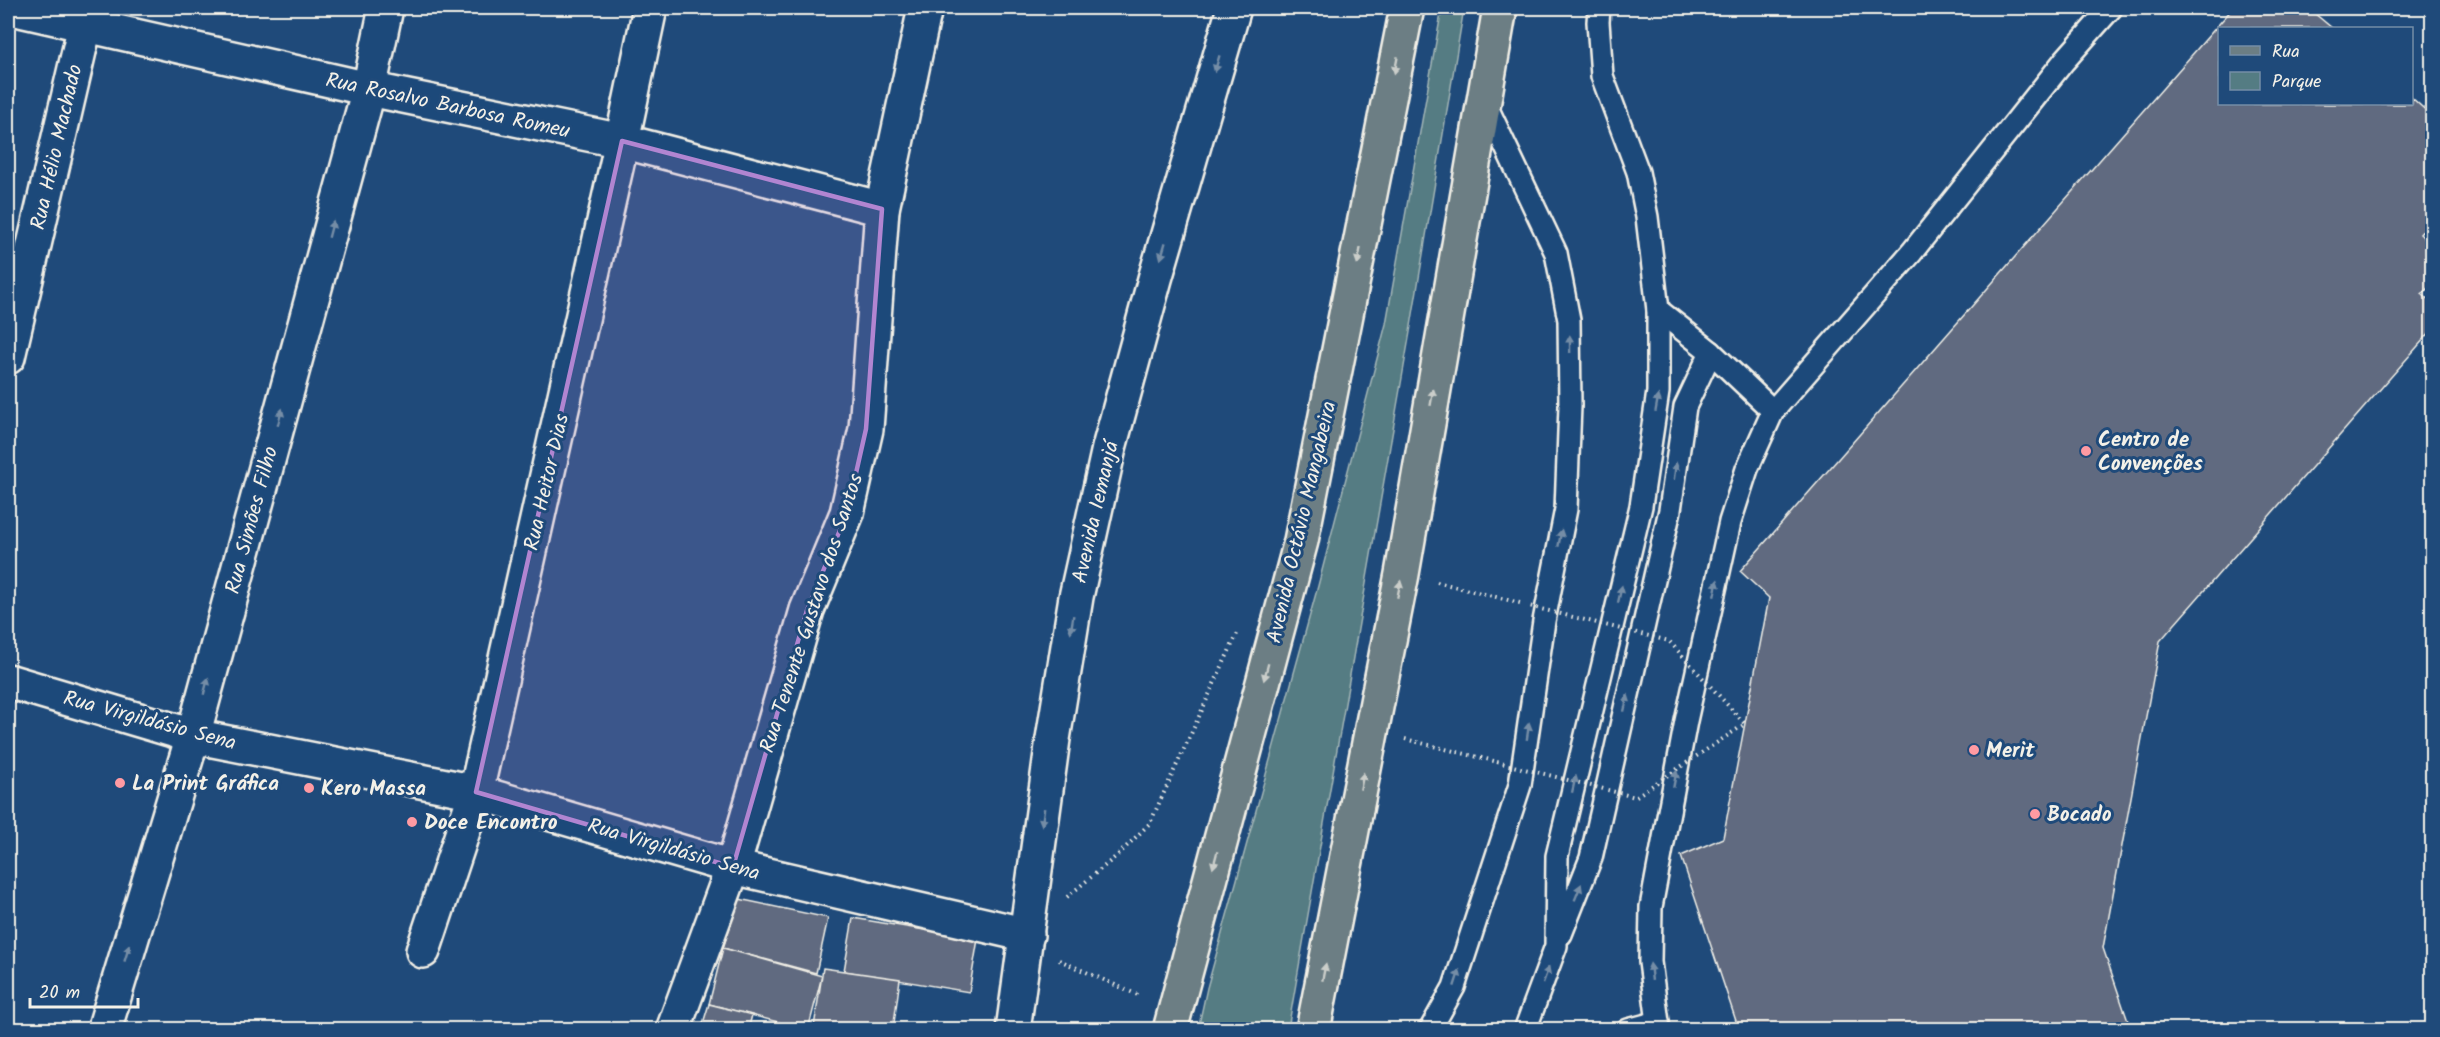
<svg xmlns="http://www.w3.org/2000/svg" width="2440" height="1037" font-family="Kalam,sans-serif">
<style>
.green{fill:#547c83;stroke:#a4b6b6;stroke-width:1.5}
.building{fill:#606b80;stroke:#f4f1e8;stroke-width:1.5}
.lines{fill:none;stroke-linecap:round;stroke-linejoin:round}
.service-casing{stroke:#f4f1e8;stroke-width:26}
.minor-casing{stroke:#f4f1e8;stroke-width:38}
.primary-casing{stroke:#f4f1e8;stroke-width:38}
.path{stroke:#f4f1e8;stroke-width:4;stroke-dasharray:1.5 4.5;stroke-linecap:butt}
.service{stroke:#1f4a7a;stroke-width:21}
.minor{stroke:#1f4a7a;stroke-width:33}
.primary{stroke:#6c7e84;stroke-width:33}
.path-bridge{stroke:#f4f1e8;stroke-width:4;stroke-dasharray:1.5 4.5;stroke-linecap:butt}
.oneway{fill:#748da6}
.oneway2{fill:#cbceca}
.marked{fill:#b185d1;fill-opacity:0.2;stroke:#b185d1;stroke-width:4.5;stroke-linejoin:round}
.poi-dot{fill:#ff9aa2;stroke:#1f4a7a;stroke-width:2}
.labels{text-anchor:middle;stroke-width:6;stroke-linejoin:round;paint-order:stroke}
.street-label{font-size:21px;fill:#f4f1e8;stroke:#1f4a7a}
.poi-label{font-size:21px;font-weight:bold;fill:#f4f1e8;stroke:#1f4a7a;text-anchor:start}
</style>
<rect width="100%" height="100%" fill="#1f4a7a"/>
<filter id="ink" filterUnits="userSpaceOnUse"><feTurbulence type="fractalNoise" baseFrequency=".0167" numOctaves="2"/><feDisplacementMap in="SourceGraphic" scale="12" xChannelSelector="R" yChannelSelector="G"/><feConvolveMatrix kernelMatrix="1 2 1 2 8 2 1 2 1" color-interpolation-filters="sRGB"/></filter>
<g filter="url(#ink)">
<path class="green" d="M 1442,8 L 1464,8 L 1410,332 L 1288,1029 L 1198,1029 L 1207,988 L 1318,586 L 1386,324 Z"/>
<g class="building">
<path d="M 2233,8 L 2308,8 L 2332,28 L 2220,28 L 2220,104 L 2412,104 L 2412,98 L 2432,116 L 2432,220 L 2420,234 L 2432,246 L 2432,284 L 2422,294 L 2432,303 L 2432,330 L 2160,641 L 2103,948 L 2131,1030 L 1739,1030 L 1681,856 L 1723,838 L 1769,598 L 1740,571 Z"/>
<path d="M 739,899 L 828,918 L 816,973 L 723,948 Z"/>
<path d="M 853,918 L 978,939 L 969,992 L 844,971 Z"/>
<path d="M 723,948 L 822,976 L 808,1030 L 709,1004 Z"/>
<path d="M 823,968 L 900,979 L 893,1030 L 835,1030 L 814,1027 Z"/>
<path d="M 709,1004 L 752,1015 L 748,1030 L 701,1030 Z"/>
</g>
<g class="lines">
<g class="service-casing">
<g id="service">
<path d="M 1658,310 L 1711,352 L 1773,411 L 1912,252 L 2064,61 L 2111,8"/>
<path d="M 1561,934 L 1591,858 L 1670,510 L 1685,407 L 1711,352"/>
<path d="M 1430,1030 L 1454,987 L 1520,785 L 1544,621 L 1566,509 L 1570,406 L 1569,320 L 1556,253 L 1484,101"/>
<path d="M 1525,1030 L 1556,946 L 1557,856 L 1641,506 L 1658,392 L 1658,310 L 1647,217 L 1638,172 L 1602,76 L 1598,22 L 1599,8"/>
<path d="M 1628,1030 L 1658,1022"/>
<path d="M 1659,1030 L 1650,962 L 1651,907 L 1686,721 L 1730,522 L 1747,469 L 1773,411"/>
</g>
</g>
<g class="minor-casing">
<g id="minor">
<path d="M 11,8 L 369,89 L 622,141 L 882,209"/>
<path d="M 8,357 L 89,8"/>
<path d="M 8,681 L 193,736 L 476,792 L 733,867 L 1027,935"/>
<path d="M 423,951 L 476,792 L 622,141 L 650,8"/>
<path d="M 104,1030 L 193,736 L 369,89 L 386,8"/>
<path d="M 673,1030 L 733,867 L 807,610 L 847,513 L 866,429 L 882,209 L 925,8"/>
<path d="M 1013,1030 L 1053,739 L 1076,597 L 1109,448 L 1155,279 L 1234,8"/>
</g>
</g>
<g class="primary-casing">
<g id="primary">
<path d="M 1170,1030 L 1301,541 L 1407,8"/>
<path d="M 1313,1030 L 1402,574 L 1500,8"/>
</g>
</g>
<g class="path">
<path d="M 1437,582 L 1520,603"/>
<path d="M 1405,739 L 1494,761"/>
<path d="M 1067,897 L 1119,854 L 1150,823 L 1237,634"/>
<path d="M 1059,960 L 1140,996"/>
</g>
<use href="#service" class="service"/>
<use href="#minor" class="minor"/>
<use href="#primary" class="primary"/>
<path class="path-bridge" d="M 1497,762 L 1635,797 L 1745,724 L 1669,641 L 1529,606"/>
</g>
<defs><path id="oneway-solid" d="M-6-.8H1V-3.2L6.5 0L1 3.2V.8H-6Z" transform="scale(1.5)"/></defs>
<g class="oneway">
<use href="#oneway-solid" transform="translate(1217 64) rotate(106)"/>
<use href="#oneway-solid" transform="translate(331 229) rotate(-75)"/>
<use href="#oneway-solid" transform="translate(1163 251) rotate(106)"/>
<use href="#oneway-solid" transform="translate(1570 344) rotate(-91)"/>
<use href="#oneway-solid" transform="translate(1657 403) rotate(-80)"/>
<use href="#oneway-solid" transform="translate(280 417) rotate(-75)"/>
<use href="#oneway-solid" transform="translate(1675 471) rotate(-82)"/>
<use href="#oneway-solid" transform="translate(1560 538) rotate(-79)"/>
<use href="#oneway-solid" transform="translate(1716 588) rotate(-78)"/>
<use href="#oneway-solid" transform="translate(1620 594) rotate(-77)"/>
<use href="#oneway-solid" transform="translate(1072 624) rotate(99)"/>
<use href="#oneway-solid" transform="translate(206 686) rotate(-75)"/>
<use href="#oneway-solid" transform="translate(1626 703) rotate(-77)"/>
<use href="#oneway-solid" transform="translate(1528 731) rotate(-82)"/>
<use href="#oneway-solid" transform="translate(1675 779) rotate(-79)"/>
<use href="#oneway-solid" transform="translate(1574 784) rotate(-77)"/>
<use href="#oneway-solid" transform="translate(1043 817) rotate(98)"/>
<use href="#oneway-solid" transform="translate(1578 892) rotate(-68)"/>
<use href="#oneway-solid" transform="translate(127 953) rotate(-73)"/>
<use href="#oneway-solid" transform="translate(1651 972) rotate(-96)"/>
<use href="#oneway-solid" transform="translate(1546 975) rotate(-70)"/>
<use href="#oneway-solid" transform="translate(1457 978) rotate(-72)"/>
</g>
<g class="oneway2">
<use href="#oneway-solid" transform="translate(1396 65) rotate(101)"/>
<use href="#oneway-solid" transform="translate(1359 256) rotate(101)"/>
<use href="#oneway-solid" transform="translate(1432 397) rotate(-80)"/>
<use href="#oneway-solid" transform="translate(1399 589) rotate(-79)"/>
<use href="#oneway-solid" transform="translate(1266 672) rotate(105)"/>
<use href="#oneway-solid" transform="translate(1362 781) rotate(-79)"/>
<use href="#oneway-solid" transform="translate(1215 860) rotate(105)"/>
<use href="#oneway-solid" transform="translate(1324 972) rotate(-79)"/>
</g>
</g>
<path class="marked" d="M 622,141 L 882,209 L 866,429 L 847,513 L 807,610 L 733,867 L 476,792 Z"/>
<g class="poi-dot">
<circle cx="2086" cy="451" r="6"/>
<circle cx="1974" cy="750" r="6"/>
<circle cx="120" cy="783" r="6"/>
<circle cx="309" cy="788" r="6"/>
<circle cx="2035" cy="814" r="6"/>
<circle cx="412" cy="822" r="6"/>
</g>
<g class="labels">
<g class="street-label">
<text transform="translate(448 105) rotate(12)" y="7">Rua Rosalvo Barbosa Romeu</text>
<text transform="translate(56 147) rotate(-77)" y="7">Rua Hélio Machado</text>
<text transform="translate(546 482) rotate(-77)" y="7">Rua Heitor Dias</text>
<text transform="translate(1095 512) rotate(-77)" y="7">Avenida Iemanjá</text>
<text transform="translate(251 520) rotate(-75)" y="7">Rua Simões Filho</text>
<text transform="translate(1301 522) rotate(-77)" y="7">Avenida Octávio Mangabeira</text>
<text transform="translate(811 613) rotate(-72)" y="7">Rua Tenente Gustavo dos Santos</text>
<text transform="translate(150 720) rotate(15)" y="7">Rua Virgildásio Sena</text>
<text transform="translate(674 849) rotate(16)" y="7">Rua Virgildásio Sena</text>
</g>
<g class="poi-label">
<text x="2098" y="446">Centro de<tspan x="2098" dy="24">Convenções</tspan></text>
<text x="1986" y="757">Merit</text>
<text x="132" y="790">La Print Gráfica</text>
<text x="321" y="795">Kero Massa</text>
<text x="2047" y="821">Bocado</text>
<text x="424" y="829">Doce Encontro</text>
</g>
</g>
<rect width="2440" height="1037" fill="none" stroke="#1f4a7a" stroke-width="30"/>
<rect x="15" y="15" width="2410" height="1007" fill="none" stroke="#f4f1e8" stroke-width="2" filter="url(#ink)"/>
<rect x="2218" y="27" width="195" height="78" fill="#1f4a7a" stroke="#748da6" stroke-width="1.5"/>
<rect x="2230" y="46" width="30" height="9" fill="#6c7e84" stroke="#748da6" stroke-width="1.5"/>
<text x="2272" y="57" font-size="18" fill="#f4f1e8">Rua</text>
<rect x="2230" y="72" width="30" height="18" fill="#547c83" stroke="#748da6" stroke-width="1.5"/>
<text x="2272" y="87" font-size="18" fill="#f4f1e8">Parque</text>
<path d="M30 998v9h108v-9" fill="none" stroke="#f4f1e8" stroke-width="3"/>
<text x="39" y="998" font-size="18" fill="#f4f1e8" stroke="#1f4a7a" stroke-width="4.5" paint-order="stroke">20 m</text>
</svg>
